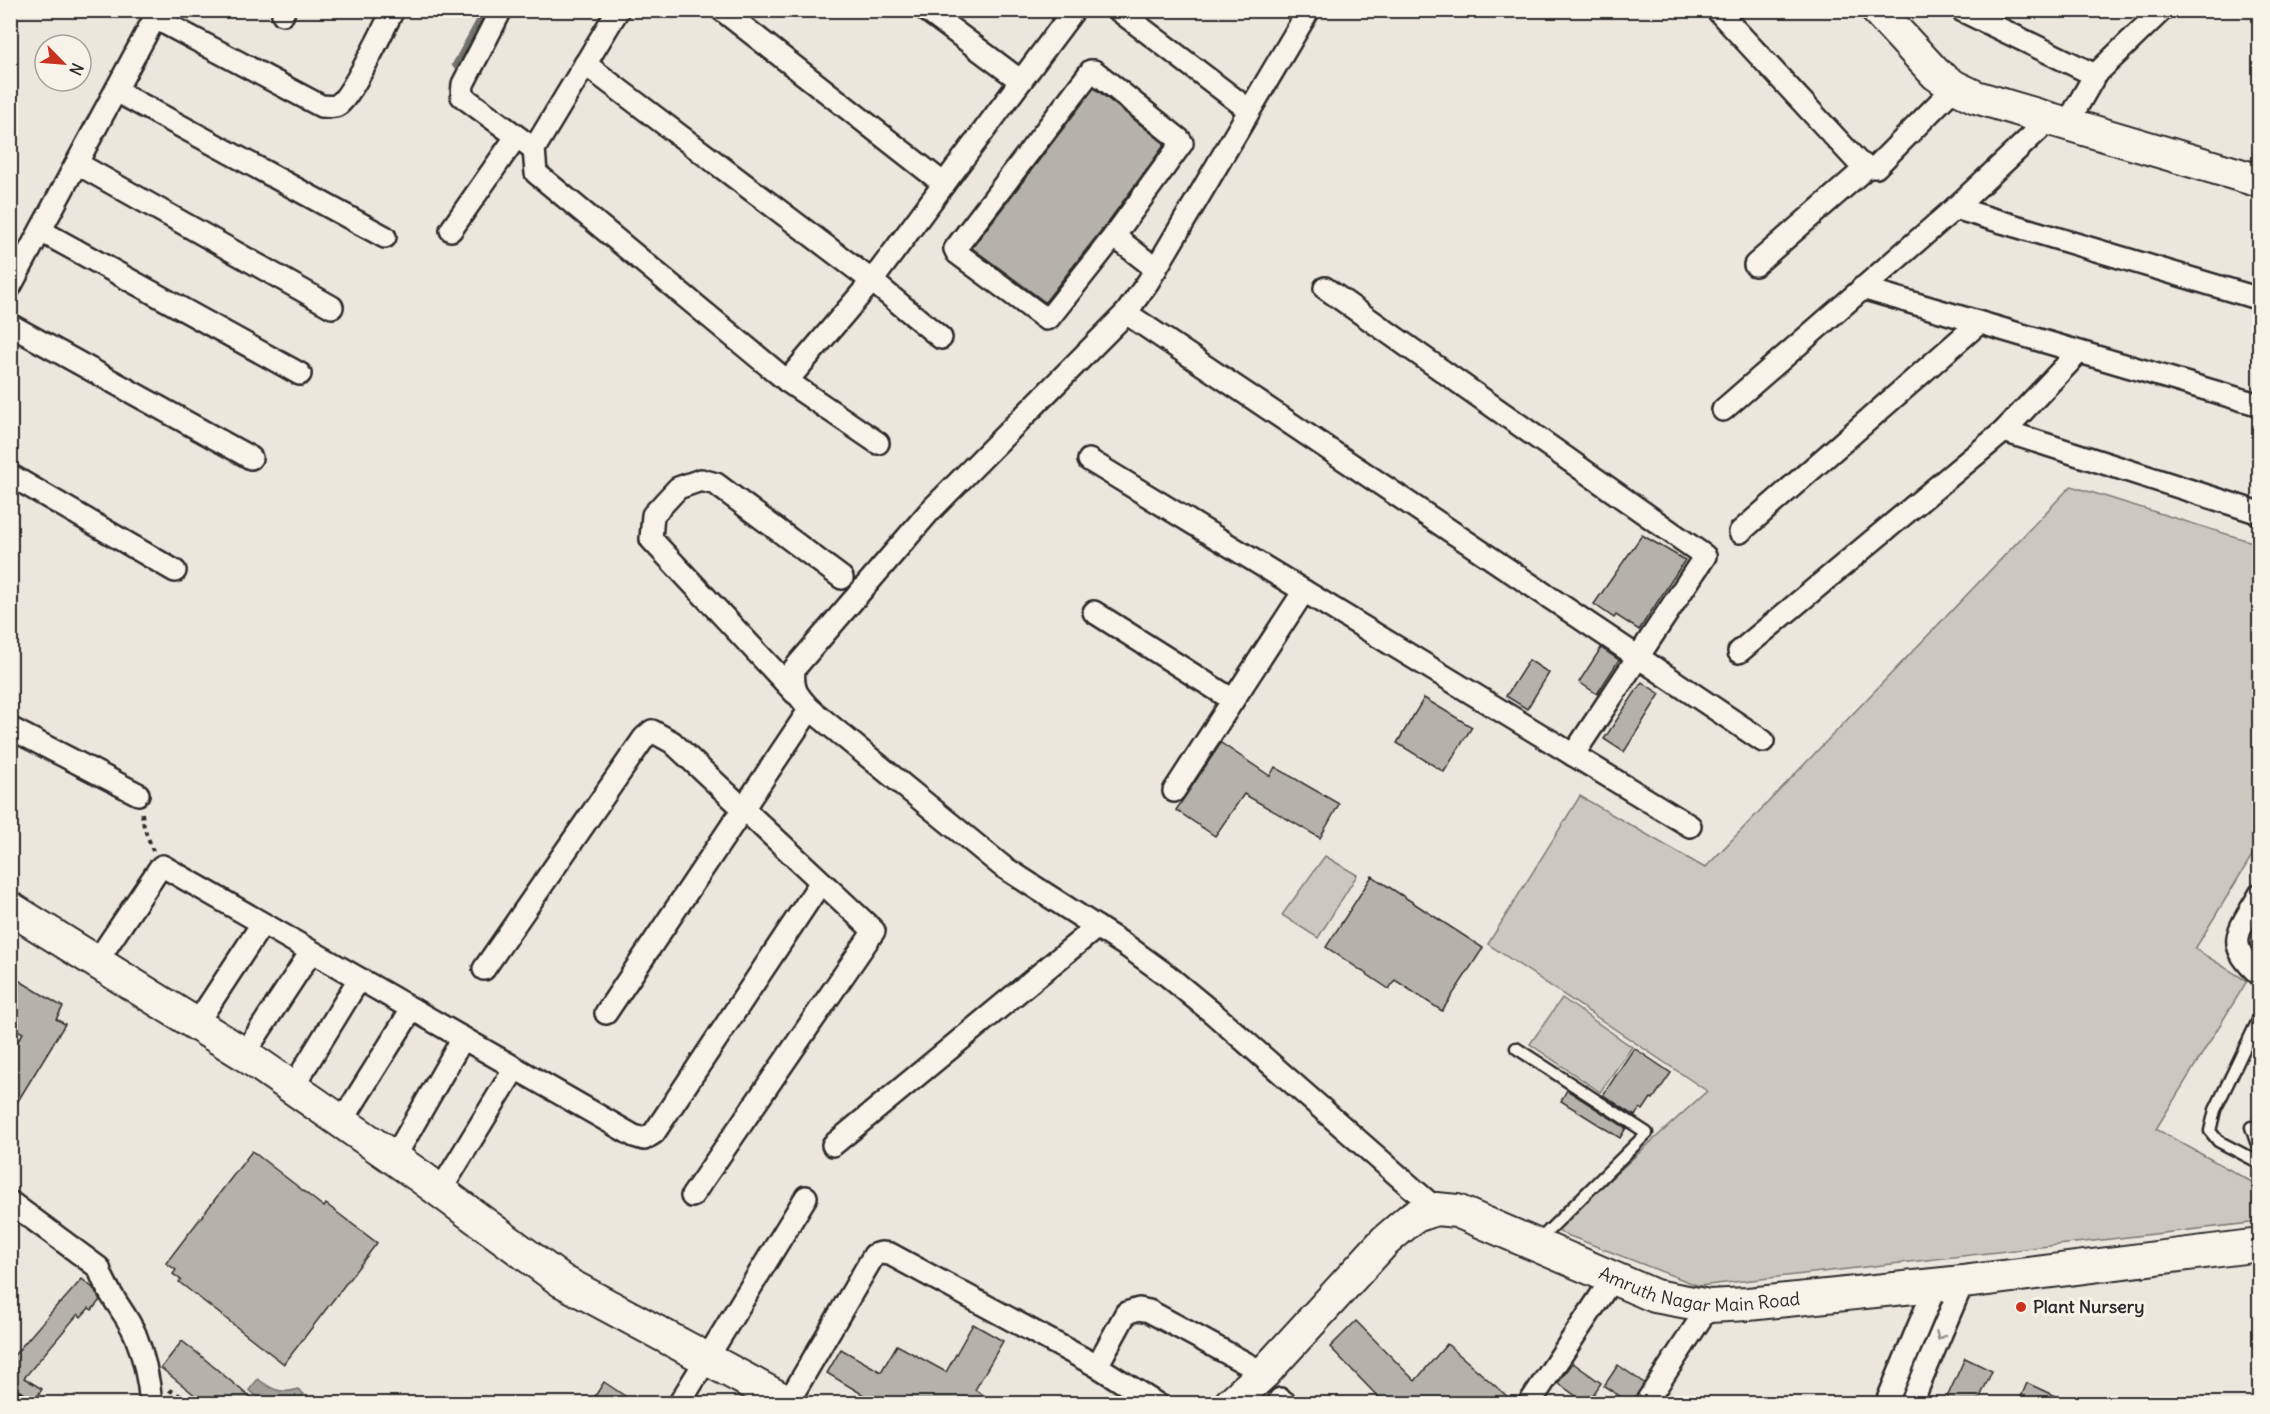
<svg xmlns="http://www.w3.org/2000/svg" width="2270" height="1414" font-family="Delius,sans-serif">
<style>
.green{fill:#cbc8bf;stroke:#7b7a75;stroke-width:1.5}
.water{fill:#a29f98;stroke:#72716c;stroke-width:1.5}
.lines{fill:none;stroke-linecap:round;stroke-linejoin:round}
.stream{stroke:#72716c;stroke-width:6}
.building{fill:#b5b2ab;stroke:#2b2b2b;stroke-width:1.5}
.lane-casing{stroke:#2b2b2b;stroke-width:15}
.street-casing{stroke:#2b2b2b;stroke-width:26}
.secondary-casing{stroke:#2b2b2b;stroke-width:36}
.path{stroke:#2b2b2b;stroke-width:4;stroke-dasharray:4.5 4.5;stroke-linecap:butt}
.lane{stroke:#f7f3e8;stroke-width:10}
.street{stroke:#f7f3e8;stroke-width:21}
.secondary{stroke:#f7f3e8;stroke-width:32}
.oneway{stroke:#918f8a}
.poi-dot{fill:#c8321e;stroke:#f7f3e8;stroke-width:2}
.labels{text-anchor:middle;stroke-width:6;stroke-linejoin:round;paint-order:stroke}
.street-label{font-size:18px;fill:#2b2b2b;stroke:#f7f3e8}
.poi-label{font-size:18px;font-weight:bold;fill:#2b2b2b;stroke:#f7f3e8;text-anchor:start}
</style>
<rect width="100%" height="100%" fill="#ebe7dd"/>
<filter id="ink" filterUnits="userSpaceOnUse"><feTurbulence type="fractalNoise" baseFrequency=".0167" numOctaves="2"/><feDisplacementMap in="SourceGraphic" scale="12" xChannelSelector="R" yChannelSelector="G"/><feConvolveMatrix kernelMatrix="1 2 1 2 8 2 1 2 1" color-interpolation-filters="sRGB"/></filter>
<g filter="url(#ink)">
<g class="green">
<path d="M 2071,486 L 2259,544 L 2259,844 L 2195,949 L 2247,981 L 2156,1129 L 2259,1186 L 2259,1222 L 1699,1286 L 1554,1230 L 1707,1091 L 1488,944 L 1580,796 L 1705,868 Z"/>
<path d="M 1325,856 L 1357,875 L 1318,938 L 1282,915 Z"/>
<path d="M 1562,998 L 1632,1047 L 1600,1092 L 1530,1044 Z"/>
</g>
<path class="water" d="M 258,1379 C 271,1389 282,1395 298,1389 L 304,1394 L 297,1403 L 266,1403 L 249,1390 Z"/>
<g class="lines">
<path class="stream" d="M 455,65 L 485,10"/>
</g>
<g class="building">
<path d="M 1094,88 L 1165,144 L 1111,218 L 1045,302 L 972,248 Z"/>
<path d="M 1642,535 L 1685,560 L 1639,630 L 1616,615 L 1614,618 L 1594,604 Z"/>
<path d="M 1601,648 L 1619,660 L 1597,694 L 1579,682 Z"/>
<path d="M 1529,660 L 1549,673 L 1527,709 L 1506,696 Z"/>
<path d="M 1642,682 L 1660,694 L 1624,752 L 1604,739 Z"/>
<path d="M 1424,698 L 1472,727 L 1444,772 L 1397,743 Z"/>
<path d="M 1221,743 L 1270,776 L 1275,767 L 1339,804 L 1320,838 L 1244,794 L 1215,836 L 1176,810 Z"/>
<path d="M 1372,876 L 1483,948 L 1442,1011 L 1395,980 L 1389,989 L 1326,947 Z"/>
<path d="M 10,975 L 63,1007 L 56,1019 L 65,1024 L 10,1114 L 10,1054 L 23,1033 L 10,1026 Z"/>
<path d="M 1634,1048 L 1671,1073 L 1653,1099 L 1651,1098 L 1643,1110 L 1640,1108 L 1635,1116 L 1603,1095 Z"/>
<path d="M 1567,1090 L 1626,1128 L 1620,1138 L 1561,1101 Z"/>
<path d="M 252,1151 L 324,1207 L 326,1204 L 377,1243 L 284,1364 L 179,1282 L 181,1280 L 173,1274 L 176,1270 L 166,1263 Z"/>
<path d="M 82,1279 L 93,1288 L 100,1300 L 92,1310 L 89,1308 L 81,1317 L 78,1314 L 24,1378 L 42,1389 L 33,1404 L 30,1404 L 24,1393 L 10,1387 L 10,1360 L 59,1303 L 60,1304 Z"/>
<path d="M 1356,1321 L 1415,1381 L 1447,1344 L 1516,1404 L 1385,1404 L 1330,1347 Z"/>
<path d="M 973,1324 L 1003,1341 L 975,1390 L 999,1404 L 874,1404 L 866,1399 L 867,1397 L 827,1373 L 841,1349 L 881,1372 L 897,1345 L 946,1372 Z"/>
<path d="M 182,1341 L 201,1356 L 258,1404 L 206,1404 L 161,1368 Z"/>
<path d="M 1965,1358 L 1992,1371 L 1977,1404 L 1944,1404 Z"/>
<path d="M 1573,1363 L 1601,1383 L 1587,1404 L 1558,1383 Z"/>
<path d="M 1618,1365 L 1644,1383 L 1632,1404 L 1604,1386 Z"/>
<path d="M 604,1382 L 637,1404 L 590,1404 Z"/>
<path d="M 2027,1383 L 2072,1404 L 2018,1404 Z"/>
</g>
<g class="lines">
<g class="lane-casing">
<g id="lane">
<path d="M 2260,1016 L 2215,1110 L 2210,1131 L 2218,1141 L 2260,1163"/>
<path d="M 1516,1048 L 1647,1133 L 1537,1242"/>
<path d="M 2251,1127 L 2256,1142 L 2260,1143"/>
</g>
</g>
<g class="street-casing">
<g id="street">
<path d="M 501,10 L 463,84 L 462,96 L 534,149"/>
<path d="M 618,10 L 534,149 L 536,173 L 787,381 L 872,281 L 944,184 L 722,10"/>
<path d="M 926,10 L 1021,81"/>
<path d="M 1118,10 L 1249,110"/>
<path d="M 1309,10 L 1148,282 L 1126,313 L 929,512 L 794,669 C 792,690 797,695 810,709 L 1002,866 L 1128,947 L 1168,976 L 1214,1014 L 1436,1209"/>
<path d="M 1717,10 L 1858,162 L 1867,167 L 1876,167 L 1955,87"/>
<path d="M 1961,10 L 2095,75"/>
<path d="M 283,14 L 284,10"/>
<path d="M 155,18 L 321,106 C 327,106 334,108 339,104 C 352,95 384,28 393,10"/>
<path d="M 585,64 L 872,281 L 941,338"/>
<path d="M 1091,71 L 1094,71 L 1180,140 L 1182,143 L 1114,236 L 1049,318 L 1046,319 L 957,253 L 955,249 Z"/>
<path d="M 116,91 L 385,237"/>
<path d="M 2067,124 L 2095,75 L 2162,10"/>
<path d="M 78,164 L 332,307"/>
<path d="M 944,184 L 1074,10"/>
<path d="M 1955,208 L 2260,299"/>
<path d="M 451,230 L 516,137"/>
<path d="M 41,231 L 300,374"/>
<path d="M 1114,236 L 1156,269"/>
<path d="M 1755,265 L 1867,167"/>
<path d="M 10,287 L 159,10"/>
<path d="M 1325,288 L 1705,556 L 1573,755"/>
<path d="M 1862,288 L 2260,405"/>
<path d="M 1126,313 L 1763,741"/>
<path d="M 10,325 L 251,458"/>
<path d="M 787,381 L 878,443"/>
<path d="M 1723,410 L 1955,208 L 2050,119"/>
<path d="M 2004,431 L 2260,513"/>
<path d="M 1089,460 L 1690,826"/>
<path d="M 10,475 L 175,571"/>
<path d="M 1740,532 L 1979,323"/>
<path d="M 1094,612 L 1233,700"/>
<path d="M 1739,652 L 2004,431 L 2078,353"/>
<path d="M 795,693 L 651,539 L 653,515 L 678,488 L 701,480 L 716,484 L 842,578"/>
<path d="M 10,728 L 138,794"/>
<path d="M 1174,791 L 1304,591"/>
<path d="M 2260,894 C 2240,930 2222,943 2260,975"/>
<path d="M 97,961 L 159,869 L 162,866 L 166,868 L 634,1136 L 644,1139 L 654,1133 L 821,882"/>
<path d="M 484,969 L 644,738 L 652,731 L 672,742 L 874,931 L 692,1196"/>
<path d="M 606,1013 L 810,709"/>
<path d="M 197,1023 L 262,924"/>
<path d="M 244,1054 L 311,952"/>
<path d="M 293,1087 L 359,979"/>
<path d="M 342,1121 L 412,1009"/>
<path d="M 833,1145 L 1097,927"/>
<path d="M 394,1158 L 463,1038"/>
<path d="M 440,1191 L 515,1068"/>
<path d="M 10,1202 L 99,1268 C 106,1293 125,1311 135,1334 C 144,1356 149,1381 151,1404"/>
<path d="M 1097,1366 L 1126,1313 L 1139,1309 L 1149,1311 L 1264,1373"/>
<path d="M 1280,1399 L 1287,1404"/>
<path d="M 10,1400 L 17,1404"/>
<path d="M 679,1404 L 806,1197"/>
<path d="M 787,1404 L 874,1255 L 881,1253 L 890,1254 L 1097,1366 L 1157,1404"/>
<path d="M 1529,1404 L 1612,1279"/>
<path d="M 1645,1404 L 1709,1306"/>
<path d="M 1886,1404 L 1936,1285"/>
<path d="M 1911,1404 L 1963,1282"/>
</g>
</g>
<g class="secondary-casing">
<g id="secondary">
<path d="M 1877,10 L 1936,74 L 1955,87 L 1976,97 L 2260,181"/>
<path d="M 10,908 L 244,1054 L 421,1177 L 562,1281 L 791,1404"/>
<path id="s1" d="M 1230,1404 L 1264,1373 L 1385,1241 L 1413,1217 L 1436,1209 L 1457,1211 L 1655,1296 L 1709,1306 L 1748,1304 L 1963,1282 L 2260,1245"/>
</g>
</g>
<g class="path">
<path d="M 142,813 L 144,827 L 153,851"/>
<path d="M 169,1390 L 196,1404"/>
</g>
<use href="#lane" class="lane"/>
<use href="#street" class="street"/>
<use href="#secondary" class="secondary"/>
</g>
<defs><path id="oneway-chevron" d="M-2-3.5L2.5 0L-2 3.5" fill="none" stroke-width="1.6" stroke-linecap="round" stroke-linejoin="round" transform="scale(1.5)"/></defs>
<use class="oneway" href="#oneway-chevron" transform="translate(1940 1336) rotate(113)"/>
</g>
<circle class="poi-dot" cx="2021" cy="1307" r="6"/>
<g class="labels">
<g class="street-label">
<text dy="6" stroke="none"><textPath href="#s1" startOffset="566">Amruth Nagar Main Road</textPath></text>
</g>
<g class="poi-label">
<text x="2033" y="1313">Plant Nursery</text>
</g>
</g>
<rect width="2270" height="1414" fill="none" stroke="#f7f3e8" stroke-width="36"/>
<rect x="18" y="18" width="2234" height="1378" fill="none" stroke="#2b2b2b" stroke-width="2" filter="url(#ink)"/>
<g transform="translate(63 63) rotate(115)"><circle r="28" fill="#f7f3e8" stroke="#a5a39c" stroke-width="1.5"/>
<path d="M0-4.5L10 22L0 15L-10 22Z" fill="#c8321e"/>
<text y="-9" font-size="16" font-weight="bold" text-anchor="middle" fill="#2b2b2b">N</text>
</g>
</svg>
